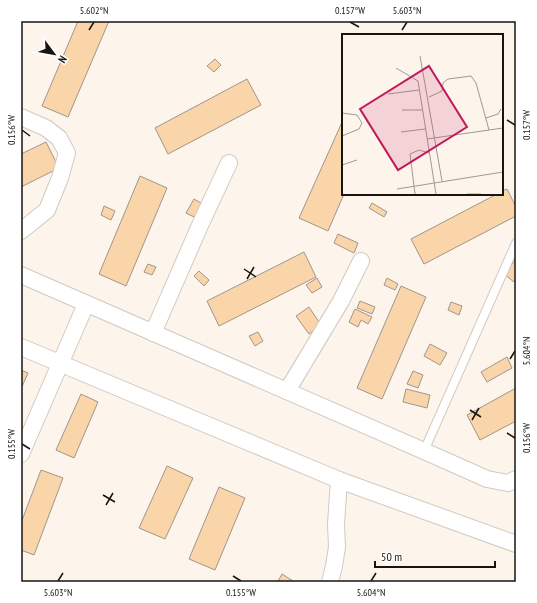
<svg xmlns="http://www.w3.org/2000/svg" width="537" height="603" font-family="'PT Sans Narrow',sans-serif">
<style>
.building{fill:#fbd5aa;stroke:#9e968d}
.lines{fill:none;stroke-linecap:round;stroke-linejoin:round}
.lane-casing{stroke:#d2cac1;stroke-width:10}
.street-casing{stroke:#d2cac1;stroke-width:18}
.lane{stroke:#fff;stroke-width:8}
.street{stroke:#fff;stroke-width:16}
.ticks{fill:none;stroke:#171411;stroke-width:1.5}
.inset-road{fill:none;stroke:#a19a94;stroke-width:1}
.view{fill:#c2185b;fill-opacity:0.15;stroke:#c2185b;stroke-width:2}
.inset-edge{fill:none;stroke:#171411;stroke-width:2}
.neatline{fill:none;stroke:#171411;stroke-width:1.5}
.ticks-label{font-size:10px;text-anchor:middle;fill:#171411}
</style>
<rect width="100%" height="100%" fill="#fdf4eb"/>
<g class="building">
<path d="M 78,21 L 109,21 L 68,117 L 42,106 Z"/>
<path d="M 215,59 L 221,65 L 214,72 L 207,66 Z"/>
<path d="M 247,79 L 261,105 L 168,154 L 155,128 Z"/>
<path d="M 343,120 L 343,194 L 344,194 L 328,231 L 299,218 Z"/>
<path d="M 46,142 L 59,168 L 21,187 L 21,154 Z"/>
<path d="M 140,176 L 167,188 L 126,286 L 99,274 Z"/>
<path d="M 507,189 L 516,207 L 516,216 L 424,264 L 411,239 L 497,194 L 502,194 L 502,191 Z"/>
<path d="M 194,199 L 206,206 L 198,219 L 186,213 Z"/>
<path d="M 372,203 L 387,212 L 384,217 L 369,208 Z"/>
<path d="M 104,206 L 115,211 L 111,220 L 101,215 Z"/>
<path d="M 338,234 L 358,243 L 354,253 L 334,243 Z"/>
<path d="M 304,252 L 316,277 L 219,326 L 207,301 Z"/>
<path d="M 516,259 L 516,279 L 514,282 L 504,274 Z"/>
<path d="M 148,264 L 156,267 L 152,275 L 144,272 Z"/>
<path d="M 199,271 L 209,280 L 204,286 L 194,276 Z"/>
<path d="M 317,278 L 322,287 L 312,293 L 306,285 Z"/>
<path d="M 387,278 L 398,284 L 395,290 L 384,285 Z"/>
<path d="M 401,286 L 426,297 L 382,399 L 357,388 Z"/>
<path d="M 360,301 L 375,307 L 372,314 L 357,308 Z"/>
<path d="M 451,302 L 462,306 L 459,315 L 448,310 Z"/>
<path d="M 309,307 L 321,325 L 309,334 L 296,316 Z"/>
<path d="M 355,309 L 372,317 L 368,324 L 361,320 L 358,327 L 349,322 Z"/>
<path d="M 258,332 L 263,341 L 255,346 L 249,336 Z"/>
<path d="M 430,344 L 447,353 L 440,365 L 424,356 Z"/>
<path d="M 507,357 L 512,368 L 487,382 L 481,372 Z"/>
<path d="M 21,370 L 28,373 L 21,389 Z"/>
<path d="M 413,371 L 423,375 L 418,388 L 407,384 Z"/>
<path d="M 516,388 L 516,421 L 480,440 L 467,415 Z"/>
<path d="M 406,389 L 430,395 L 427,408 L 403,402 Z"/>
<path d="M 81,394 L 98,402 L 74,458 L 56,450 Z"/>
<path d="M 167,466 L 193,478 L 165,539 L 139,528 Z"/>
<path d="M 41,470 L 63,478 L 34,555 L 21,550 L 21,523 Z"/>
<path d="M 219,487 L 245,498 L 215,570 L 189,559 Z"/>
<path d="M 282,574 L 293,581 L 293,582 L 279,582 L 278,581 Z"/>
</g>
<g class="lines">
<g class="lane-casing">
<path id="lane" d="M 424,451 L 516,243"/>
</g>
<g class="street-casing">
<g id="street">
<path d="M 21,117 L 46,128 L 59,138 L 67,153 L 60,178 L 47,210 L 21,231"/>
<path d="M 21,275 L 424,451 L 487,479 L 508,483 L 516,479"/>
<path d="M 153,333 L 201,223 L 229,163"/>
<path d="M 21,347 L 339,480 L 516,544"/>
<path d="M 287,391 L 341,301 L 361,261"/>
<path d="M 21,454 L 86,304"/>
<path d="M 330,582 L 334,566 L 337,547 L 336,524 L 339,480"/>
</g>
</g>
<use href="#lane" class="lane"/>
<use href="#street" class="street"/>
</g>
<path class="ticks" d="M 350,22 L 359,27M 89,30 L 94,22M 402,30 L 407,22M 507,120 L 515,125M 22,130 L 30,136M 244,269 L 256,277M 247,279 L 254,267M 510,359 L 515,351M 470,410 L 481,417M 472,420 L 479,408M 507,433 L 515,438M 22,444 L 30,449M 103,495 L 115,502M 106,505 L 113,493M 233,576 L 241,581M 58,581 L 63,573M 371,581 L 376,573"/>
<g transform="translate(342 34)">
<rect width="161" height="161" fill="#fdf4eb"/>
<path class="inset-road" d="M 78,22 L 100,147M 54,34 L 76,47 L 94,160M 46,60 L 77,56M 87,63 L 100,57 L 101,49 L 106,45 L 129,42 L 134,49 L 147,96M 60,76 L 80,76M 0,79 L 15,81 L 20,89 L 17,95 L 0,102M 144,84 L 156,80 L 159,75M 59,98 L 83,95M 85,105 L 161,94M 0,131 L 15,126M 55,155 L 161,138M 73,160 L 68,120 L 77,116 L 87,119M 125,160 L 139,160"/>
<path class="view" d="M 87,32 L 125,93 L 56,136 L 18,75 Z"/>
<rect width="161" height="161" class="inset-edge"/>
</g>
<rect width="537" height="603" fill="none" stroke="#ffffff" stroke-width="44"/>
<g transform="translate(54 54) rotate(122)" stroke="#ffffff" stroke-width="3" paint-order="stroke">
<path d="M0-3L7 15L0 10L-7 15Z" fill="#171411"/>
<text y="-6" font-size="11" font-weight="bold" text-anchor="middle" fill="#171411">N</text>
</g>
<path d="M375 561v6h120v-6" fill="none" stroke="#171411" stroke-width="2"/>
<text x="381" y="561" font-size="12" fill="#171411" stroke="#ffffff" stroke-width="3" paint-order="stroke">50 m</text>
<rect x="22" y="22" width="493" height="559" class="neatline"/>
<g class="ticks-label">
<text x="94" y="14">5.602°N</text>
<text x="350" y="14">0.157°W</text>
<text x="407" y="14">5.603°N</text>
<text transform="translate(526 125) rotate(-90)" y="4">0.157°W</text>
<text transform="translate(11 130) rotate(-90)" y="4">0.156°W</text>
<text transform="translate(526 351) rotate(-90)" y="4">5.604°N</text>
<text transform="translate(526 438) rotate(-90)" y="4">0.156°W</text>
<text transform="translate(11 444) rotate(-90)" y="4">0.155°W</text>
<text x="58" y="596">5.603°N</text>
<text x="241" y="596">0.155°W</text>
<text x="371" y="596">5.604°N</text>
</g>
</svg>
